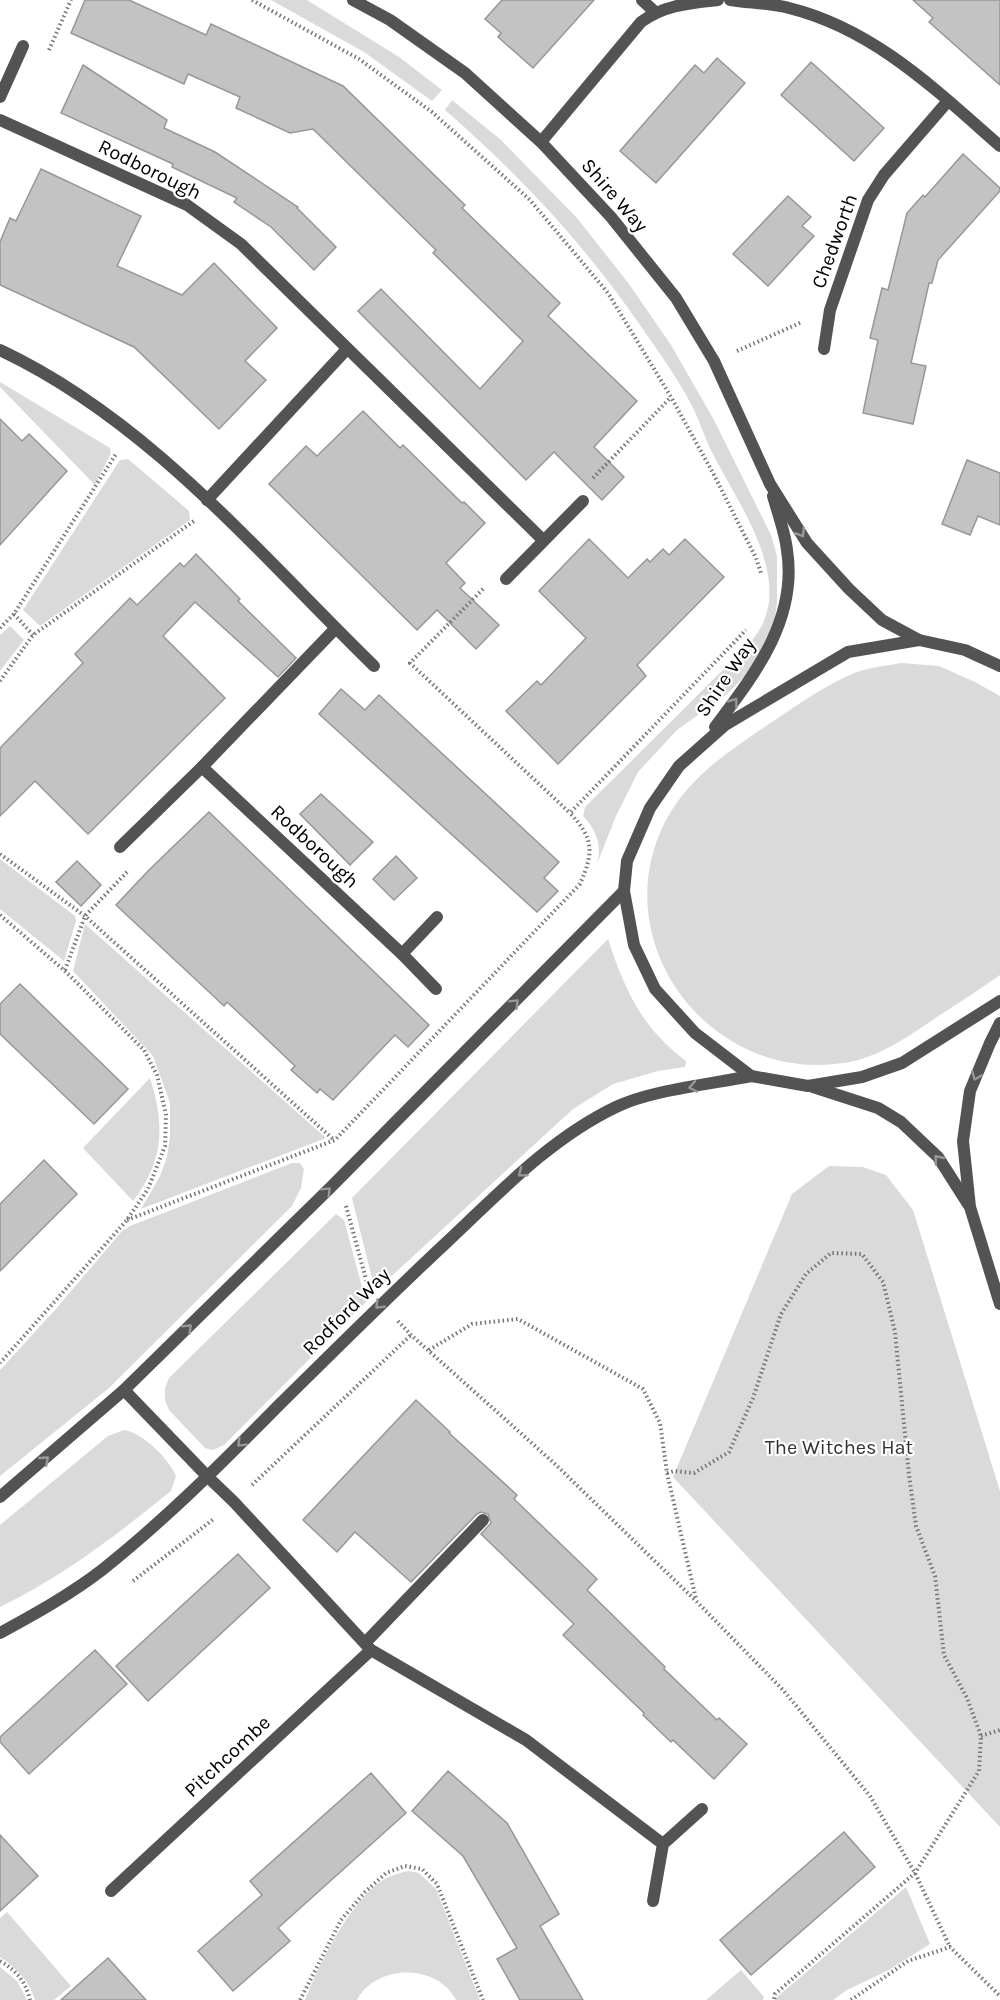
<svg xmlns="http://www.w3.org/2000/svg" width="1000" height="2000" font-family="Karla,sans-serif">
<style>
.green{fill:#dadada}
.building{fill:#c3c3c3;stroke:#979797;stroke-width:1.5}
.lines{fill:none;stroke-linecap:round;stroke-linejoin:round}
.path{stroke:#757575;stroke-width:4;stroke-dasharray:1.5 3;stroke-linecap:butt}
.service{stroke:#535353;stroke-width:12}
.minor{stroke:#535353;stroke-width:12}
.tertiary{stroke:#535353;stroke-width:12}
.oneway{stroke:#989898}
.labels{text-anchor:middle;stroke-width:4.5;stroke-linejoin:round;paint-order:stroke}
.street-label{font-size:20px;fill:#000;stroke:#fff}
.park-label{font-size:20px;fill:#313131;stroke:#fff}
</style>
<rect width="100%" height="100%" fill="#fff"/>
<g class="green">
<path d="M 271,0 L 307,0 L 399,57 L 442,90 L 432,101 L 364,52 Z"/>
<path d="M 452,100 L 501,140 L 577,218 L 629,284 L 671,345 L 714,420 L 771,535 L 777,556 L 777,603 L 774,624 L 760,656 L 748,673 L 727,694 L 677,730 L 638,772 L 616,816 L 597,864 C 602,845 597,831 583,816 L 585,807 L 749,644 C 755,636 762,628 765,618 C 784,567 738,502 715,458 C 706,442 701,424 693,408 C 679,380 660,354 642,328 C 586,246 520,175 445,110 Z"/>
<path d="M 0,382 L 110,448 L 111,453 L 95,485 L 0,387 Z"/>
<path d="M 128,459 L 189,511 L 190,520 L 40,626 L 23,610 L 120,460 Z"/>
<path d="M 10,626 L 24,640 L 0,671 L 0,635 Z"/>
<path d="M 901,663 L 939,666 L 975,682 L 1000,696 L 1000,975 C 980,989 960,1002 940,1015 C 910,1035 880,1058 843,1063 C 711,1083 605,945 664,824 C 688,776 732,749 775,720 C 802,702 827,684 857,672 C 871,667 887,666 901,663 Z"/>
<path d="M 0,859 L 75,916 L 76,921 L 64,961 L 0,909 Z"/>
<path d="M 85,924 L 326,1138 L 141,1209 L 160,1176 L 167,1157 L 170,1137 L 170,1103 L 153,1056 L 73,971 Z"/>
<path d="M 608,939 C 625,991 642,1028 686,1061 L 685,1067 L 658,1071 L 613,1084 L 573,1109 L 383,1284 L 372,1278 L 352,1198 Z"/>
<path d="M 150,1078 C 165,1126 164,1160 133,1201 L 83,1148 Z"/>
<path d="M 292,1163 L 300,1163 L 304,1169 L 301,1188 L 292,1206 L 109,1388 L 0,1476 L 0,1370 L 55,1310 L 122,1231 L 130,1226 Z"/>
<path d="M 829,1166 L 863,1167 L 886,1175 L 913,1210 L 1000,1491 L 1000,1827 L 673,1477 L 792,1194 Z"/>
<path d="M 336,1214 L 344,1220 L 366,1302 L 224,1445 L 213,1450 L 205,1448 L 169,1410 L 165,1400 L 165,1388 L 169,1378 Z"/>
<path d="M 124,1430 C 143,1433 168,1458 176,1476 L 171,1491 C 118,1534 62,1577 0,1607 L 0,1525 L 108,1436 Z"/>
<path d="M 409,1871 L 419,1873 L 436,1889 L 480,2000 L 456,2000 C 437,1963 376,1964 357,2000 L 305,2000 C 319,1965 348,1905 379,1883 C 387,1876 399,1873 409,1871 Z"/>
<path d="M 906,1887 L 930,1944 L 889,1970 L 847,1990 L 833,2000 L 775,2000 L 776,1998 Z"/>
<path d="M 7,1912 L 71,1986 L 54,2000 L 35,2000 C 29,1981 17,1968 0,1957 L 0,1918 Z"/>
<path d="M 0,1967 L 17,1981 L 27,2000 L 0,2000 Z"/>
<path d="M 741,1970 L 764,1997 L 763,2000 L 706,2000 Z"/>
</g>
<g class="building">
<path d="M 85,0 L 129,0 L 206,35 L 211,24 L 343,86 L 465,205 L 462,208 L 560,303 L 548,316 L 637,401 L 594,447 L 624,477 L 602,500 L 554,452 L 526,480 L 358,311 L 381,289 L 480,389 L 523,341 L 433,253 L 436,250 L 313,129 L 290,133 L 236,108 L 240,97 L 188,74 L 184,84 L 71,33 Z"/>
<path d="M 502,0 L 594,0 L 533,68 L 498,37 L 501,33 L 485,19 Z"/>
<path d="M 913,0 L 1000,0 L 1000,85 L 929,22 L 933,18 Z"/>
<path d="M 717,58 L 745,83 L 656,183 L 620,151 L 695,65 L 704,73 Z"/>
<path d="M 811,62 L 884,128 L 854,161 L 781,95 Z"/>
<path d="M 83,65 L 167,120 L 164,128 L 215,152 L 298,207 L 297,208 L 336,247 L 314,270 L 271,227 L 234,202 L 237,198 L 172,167 L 173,164 L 61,113 Z"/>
<path d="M 963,154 L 1000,188 L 1000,191 L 938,260 L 932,283 L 929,283 L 911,363 L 926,366 L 913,424 L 863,413 L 878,340 L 870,338 L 882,288 L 888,290 L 907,213 L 923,195 L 925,197 Z"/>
<path d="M 41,169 L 141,216 L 117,266 L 182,295 L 214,263 L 277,328 L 245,361 L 266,380 L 219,429 L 134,347 L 0,285 L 0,242 L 10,218 L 16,221 Z"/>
<path d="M 788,196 L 811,217 L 802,226 L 814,236 L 768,286 L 733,254 Z"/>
<path d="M 363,411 L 400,448 L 403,445 L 462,503 L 464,502 L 485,523 L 446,563 L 465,583 L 460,588 L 499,625 L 476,649 L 437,610 L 417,630 L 269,484 L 306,446 L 317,456 Z"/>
<path d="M 0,419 L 22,441 L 29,434 L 67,471 L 0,545 Z"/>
<path d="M 967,460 L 1000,473 L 1000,525 L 978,516 L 970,535 L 942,524 Z"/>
<path d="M 589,539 L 628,578 L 647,559 L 650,562 L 663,549 L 669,555 L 685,539 L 724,577 L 637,665 L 646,676 L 558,764 L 506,711 L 537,681 L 541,685 L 586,638 L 539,591 Z"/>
<path d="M 196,554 L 240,599 L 238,601 L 296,658 L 278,677 L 195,602 L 163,636 L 225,698 L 219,704 L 88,834 L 35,781 L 0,816 L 0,748 L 83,663 L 75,654 L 130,598 L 137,605 L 180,563 L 184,567 Z"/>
<path d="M 341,689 L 365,710 L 379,695 L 559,862 L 544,878 L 558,891 L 537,912 L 319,714 Z"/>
<path d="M 321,794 L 373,842 L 350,865 L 300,814 Z"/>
<path d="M 209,812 L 429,1025 L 408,1047 L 395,1035 L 333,1100 L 320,1089 L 317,1093 L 291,1070 L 295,1066 L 255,1028 L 227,1002 L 224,1006 L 116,905 L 149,870 Z"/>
<path d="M 396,856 L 417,878 L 394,900 L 373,879 Z"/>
<path d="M 77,861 L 101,885 L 81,906 L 56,882 Z"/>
<path d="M 20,984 L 128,1089 L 94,1124 L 0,1034 L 0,1004 Z"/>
<path d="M 44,1160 L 77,1194 L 0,1271 L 0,1204 Z"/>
<path d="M 416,1400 L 450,1432 L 449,1433 L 517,1495 L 514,1499 L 597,1579 L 587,1590 L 665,1667 L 664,1669 L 717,1720 L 719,1718 L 747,1744 L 714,1779 L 673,1740 L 671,1742 L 643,1715 L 644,1713 L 563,1635 L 574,1624 L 481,1534 L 491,1523 L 488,1514 L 481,1512 L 477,1514 L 411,1582 L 355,1532 L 337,1552 L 303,1520 Z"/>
<path d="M 238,1554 L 270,1588 L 148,1701 L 116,1666 Z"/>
<path d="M 95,1650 L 127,1684 L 29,1774 L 0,1742 L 0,1737 Z"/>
<path d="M 448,1771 L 507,1823 L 559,1914 L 540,1926 L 583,2000 L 520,2000 L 497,1959 L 517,1948 L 463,1856 L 412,1811 Z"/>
<path d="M 371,1773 L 406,1813 L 278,1928 L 290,1941 L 233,1991 L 198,1951 L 262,1895 L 250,1881 Z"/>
<path d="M 844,1832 L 875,1867 L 751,1975 L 720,1940 Z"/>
<path d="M 0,1835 L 38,1876 L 0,1911 Z"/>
<path d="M 108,1958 L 146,2000 L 61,2000 Z"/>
</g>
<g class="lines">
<g class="path">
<path d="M 252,0 L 359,59 L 432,112 L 530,200 L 608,293 L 671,397 L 713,473 L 756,558 L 761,573"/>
<path d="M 49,50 L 71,0"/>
<path d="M 737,351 L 802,322"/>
<path d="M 593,478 L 671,397"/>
<path d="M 483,589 L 410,663 L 570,813"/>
<path d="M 14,614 L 33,635"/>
<path d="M 0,628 L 14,614 L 116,454"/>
<path d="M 0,681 L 33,635 L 194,521"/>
<path d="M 0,854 L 85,916 L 334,1140"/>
<path d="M 0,915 L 65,971 L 144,1050 L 157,1075 L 166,1115 L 165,1146 L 148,1189 L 127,1220 L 0,1363"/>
<path d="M 65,970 L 85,916 L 127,872"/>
<path d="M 346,1206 L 367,1283"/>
<path d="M 127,1220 L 335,1140 L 580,884 C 594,852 594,839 570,813 L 746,630"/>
<path d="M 398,1321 L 411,1335 L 555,1464 L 696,1601 L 784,1691 L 870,1796 L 915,1873 L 950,1947"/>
<path d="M 429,1350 L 472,1324 L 518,1319 L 643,1389 L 660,1423 L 667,1473 L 696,1599"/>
<path d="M 667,1473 L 675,1471 L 694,1473 L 729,1452 L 753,1398 L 781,1314 L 806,1274 L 831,1253 L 862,1254 L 883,1282 L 895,1332 L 909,1475 L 916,1526 L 935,1576 L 944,1655 L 967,1698 L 981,1736 L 979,1771 L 915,1873 L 775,1994 L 774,2000"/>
<path d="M 252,1485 L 411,1335"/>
<path d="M 133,1581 L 215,1518"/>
<path d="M 981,1736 L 1000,1730"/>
<path d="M 0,1961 C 16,1970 26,1982 30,2000"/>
<path d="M 300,2000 L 341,1920 L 365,1892 L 386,1873 L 405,1866 L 422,1869 L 437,1884 L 483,2000"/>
<path d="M 851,2000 L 908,1961 L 950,1947 L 1000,1996"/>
</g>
<path class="service" d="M 365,1643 L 483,1520"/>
<g class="minor">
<path d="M 642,0 L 655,12"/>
<path d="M 730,0 C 749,3 770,3 789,8 C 874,29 936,90 1000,146"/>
<path d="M 0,97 L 23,46"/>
<path d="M 0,120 L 187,205 L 241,244 L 543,540"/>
<path d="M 541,142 L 641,22 C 664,5 690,3 718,0"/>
<path d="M 824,349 L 830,310 L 868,200 L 884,175 L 948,101"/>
<path d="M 0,350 C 149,420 258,553 374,666"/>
<path d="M 207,500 L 347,349"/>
<path d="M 506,579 L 583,501"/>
<path d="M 202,767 L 402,954 L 436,989"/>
<path d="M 120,847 L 202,767 L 335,629"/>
<path d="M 402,954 L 437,917"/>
<path d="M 208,1477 L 234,1502 L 371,1650 L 526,1740 L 663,1844"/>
<path d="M 111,1891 L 371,1650"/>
<path d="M 653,1901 L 663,1844 L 702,1809"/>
</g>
<g class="tertiary">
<path d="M 353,0 L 390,20 L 465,73 L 541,142 L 611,217 L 676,298 L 714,361 L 770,484 L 807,543 L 849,589 L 882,620 L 919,640"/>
<path d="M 1000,666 L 965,650 L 919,640 L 848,652 L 725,725 L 679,766 L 650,808 L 627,861 L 624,891 L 634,945 L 655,989 L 695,1033 L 751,1076 L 808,1086 L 862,1077 L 902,1063 L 1000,1001"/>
<path d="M 715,727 C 754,675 798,620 787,550 C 785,532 778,514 773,496"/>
<path d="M 1000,1023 L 990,1043 L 970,1091 L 963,1141 L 970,1207 L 1000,1304"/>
<path d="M 813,1087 L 878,1108 L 901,1122 L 938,1157 L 968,1204"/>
<path d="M 124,1390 L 208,1477"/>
<path d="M 0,1497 L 124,1390 L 331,1187 L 624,891"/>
<path d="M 0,1633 C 35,1614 71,1594 102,1570 C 166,1519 223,1462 280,1404 C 336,1349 391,1294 448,1241 C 500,1192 551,1138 616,1107 C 651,1090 711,1084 751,1076"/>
</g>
</g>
<defs><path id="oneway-chevron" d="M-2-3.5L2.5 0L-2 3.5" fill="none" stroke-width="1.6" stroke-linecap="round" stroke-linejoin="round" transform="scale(1.5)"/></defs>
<g class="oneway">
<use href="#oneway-chevron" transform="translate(801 533) rotate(58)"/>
<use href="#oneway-chevron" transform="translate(734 702) rotate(-53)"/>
<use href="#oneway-chevron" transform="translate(515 1003) rotate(-45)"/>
<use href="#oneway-chevron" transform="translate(976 1076) rotate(112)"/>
<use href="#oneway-chevron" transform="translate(693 1087) rotate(169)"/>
<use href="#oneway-chevron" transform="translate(938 1159) rotate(-129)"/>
<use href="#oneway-chevron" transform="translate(522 1173) rotate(141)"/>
<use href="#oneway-chevron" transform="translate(327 1191) rotate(-45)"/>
<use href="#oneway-chevron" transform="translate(379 1305) rotate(136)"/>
<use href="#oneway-chevron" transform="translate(188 1328) rotate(-44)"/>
<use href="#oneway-chevron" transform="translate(241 1443) rotate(135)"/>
<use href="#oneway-chevron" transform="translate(45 1460) rotate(-41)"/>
</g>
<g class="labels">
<g class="street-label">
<text transform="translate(150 169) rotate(26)" y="7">Rodborough</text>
<text transform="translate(615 195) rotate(49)" y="7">Shire Way</text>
<text transform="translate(834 241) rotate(-70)" y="7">Chedworth</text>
<text transform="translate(725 677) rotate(-56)" y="7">Shire Way</text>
<text transform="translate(315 846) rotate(43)" y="7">Rodborough</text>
<text transform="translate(346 1311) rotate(-45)" y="7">Rodford Way</text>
<text transform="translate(227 1756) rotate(-43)" y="7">Pitchcombe</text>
</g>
<g class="park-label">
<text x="839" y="1454">The Witches Hat</text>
</g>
</g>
</svg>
